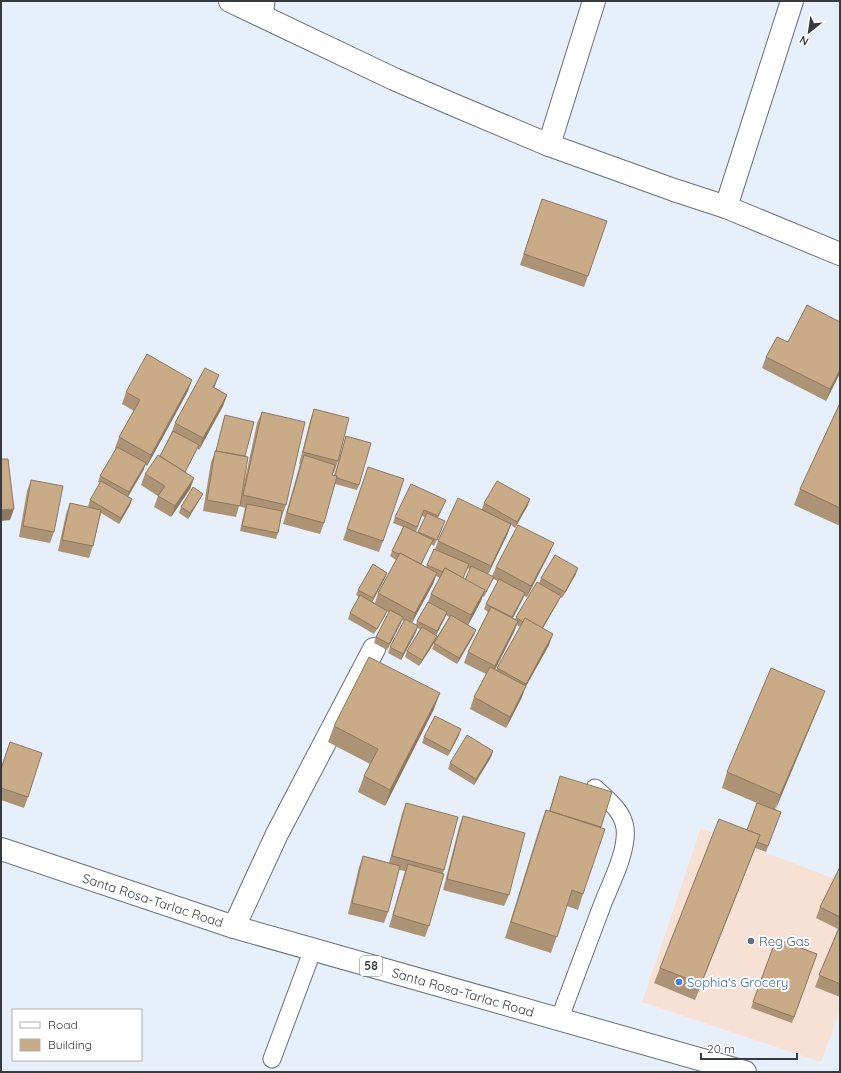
<svg xmlns="http://www.w3.org/2000/svg" width="841" height="1073" font-family="Quicksand,sans-serif">
<style>
.commercial{fill:#f7e0d4}
.lines{fill:none;stroke-linecap:round;stroke-linejoin:round}
.lane-casing{stroke:#687078;stroke-width:19}
.street-casing{stroke:#687078;stroke-width:24}
.secondary-casing{stroke:#687078;stroke-width:24}
.highway-casing{stroke:#687078;stroke-width:24}
.lane{stroke:#fff;stroke-width:17}
.street{stroke:#fff;stroke-width:22}
.secondary{stroke:#fff;stroke-width:22}
.highway{stroke:#fff;stroke-width:22}
.wall{fill:#ad9375;fill-rule:evenodd}
.shaded-wall{fill:#8d785f}
.building{fill:#c9ab88;stroke:#8d785f}
.service-dot{fill:#5c6f8a;stroke:#fff;stroke-width:1.5}
.shop-dot{fill:#3f7fe0;stroke:#fff;stroke-width:1.5}
.labels{text-anchor:middle;stroke-width:4;stroke-linejoin:round;paint-order:stroke}
.shield{fill:#fff;stroke:#737578;stroke-width:1}
.shield-label{font-size:12px;font-weight:bold;fill:#373a3e}
.street-label{font-size:13px;fill:#373a3e;stroke:#fff}
.service-label{font-size:13px;fill:#4e5e75;stroke:#fff;text-anchor:start}
.shop-label{font-size:13px;fill:#366cbe;stroke:#fff;text-anchor:start}
</style>
<rect width="100%" height="100%" fill="#e7f0fa"/>
<path class="commercial" d="M 701,828 L 840,881 L 840,1010 L 821,1062 L 642,1002 Z"/>
<g class="lines">
<g class="lane-casing">
<g id="lane">
<path d="M 264,17 L 266,1"/>
<path d="M 559,1020 C 574,981 588,942 603,903 C 611,883 628,850 625,828 C 623,811 607,799 595,788"/>
<path d="M 272,1059 L 313,949"/>
</g>
</g>
<g class="street-casing">
<g id="street">
<path d="M 549,145 L 594,1"/>
<path d="M 726,207 L 792,1"/>
<path d="M 234,927 L 277,834 L 374,649"/>
</g>
</g>
<g class="secondary-casing">
<path id="secondary" d="M 230,1 L 394,79 L 454,105 L 549,145 L 674,190 L 726,207 L 840,254"/>
</g>
<g class="highway-casing">
<path id="highway" d="M 1,849 L 234,927 L 745,1072"/>
</g>
<use href="#lane" class="lane"/>
<use href="#street" class="street"/>
<use href="#secondary" class="secondary"/>
<use href="#highway" class="highway"/>
</g>
<g class="wall">
<path d="M 538,210 L 588,276 L 584,287 L 520,265 Z"/>
<path d="M 766,357 L 840,373 L 826,401 L 762,368 Z"/>
<path d="M 214,387 L 227,395 L 223,406 L 199,450 L 197,448 L 185,472 L 194,478 L 190,489 L 171,517 L 154,507 L 158,496 L 141,485 L 145,474 L 160,456 L 171,434 L 175,423 Z"/>
<path d="M 188,391 L 147,466 L 145,465 L 144,469 L 128,497 L 132,499 L 130,505 L 119,524 L 101,513 L 93,546 L 89,558 L 58,551 L 66,514 L 70,503 L 91,508 L 88,506 L 90,500 L 100,483 L 98,482 L 100,476 L 116,449 L 115,448 L 119,437 L 134,411 L 122,404 L 126,392 Z"/>
<path d="M 840,403 L 840,526 L 794,505 L 800,489 Z"/>
<path d="M 314,409 L 338,461 L 334,473 L 333,472 L 332,475 L 334,476 L 346,436 L 359,485 L 357,490 L 335,484 L 324,523 L 320,534 L 283,524 L 300,464 L 299,464 L 310,421 Z"/>
<path d="M 262,412 L 286,505 L 282,516 L 278,533 L 276,539 L 240,531 L 245,508 L 239,506 L 236,517 L 203,511 L 211,462 L 216,451 L 223,421 L 225,415 L 245,456 L 240,503 L 257,423 Z"/>
<path d="M 368,467 L 383,541 L 379,552 L 343,540 Z"/>
<path d="M 31,480 L 54,532 L 50,543 L 19,537 L 27,491 Z"/>
<path d="M 203,494 L 188,519 L 179,513 L 181,507 Z"/>
<path d="M 446,500 L 438,518 L 445,521 L 434,546 L 431,544 L 421,564 L 426,567 L 434,549 L 435,549 L 438,541 L 482,509 L 484,503 L 528,505 L 515,528 L 511,525 L 507,535 L 488,574 L 492,576 L 496,567 L 554,543 L 549,554 L 527,597 L 524,596 L 513,618 L 515,619 L 539,583 L 541,578 L 576,574 L 562,598 L 560,597 L 558,602 L 543,628 L 549,645 L 525,688 L 522,697 L 506,728 L 470,709 L 474,697 L 486,674 L 464,663 L 468,652 L 488,612 L 484,609 L 486,604 L 498,581 L 493,579 L 484,597 L 482,596 L 481,601 L 468,625 L 476,630 L 474,635 L 457,664 L 432,649 L 435,642 L 419,666 L 405,657 L 407,651 L 420,629 L 417,628 L 416,632 L 401,660 L 388,653 L 390,647 L 404,621 L 402,620 L 387,650 L 374,643 L 376,637 L 389,613 L 387,611 L 385,616 L 374,634 L 348,619 L 350,613 L 359,597 L 356,595 L 358,590 L 387,573 L 385,578 L 372,602 L 375,603 L 378,593 L 396,560 L 390,556 L 403,527 L 393,523 L 395,517 ZM 422,516 L 425,517 L 418,533 L 416,532 ZM 468,568 L 470,569 L 465,580 L 463,578 ZM 436,576 L 440,578 L 431,594 L 428,602 L 417,621 L 416,625 L 412,623 L 433,584 ZM 446,615 L 449,617 L 435,641 L 437,636 L 436,635 ZM 517,625 L 520,627 L 496,670 L 495,670 L 514,632 Z"/>
<path d="M 819,706 L 775,809 L 781,812 L 766,852 L 755,848 L 695,1000 L 654,983 L 660,968 L 747,830 L 757,803 L 722,788 L 727,772 Z"/>
<path d="M 434,709 L 385,806 L 358,792 L 364,776 L 370,764 L 328,742 L 334,726 Z"/>
<path d="M 459,735 L 448,756 L 422,743 L 424,737 Z"/>
<path d="M 10,742 L 28,797 L 24,808 L 1,800 L 1,767 Z"/>
<path d="M 493,751 L 491,757 L 474,785 L 448,769 L 450,763 Z"/>
<path d="M 560,776 L 601,827 L 583,894 L 578,910 L 567,906 L 551,953 L 505,938 L 540,826 L 546,810 L 549,811 Z"/>
<path d="M 406,803 L 444,870 L 429,926 L 425,937 L 389,927 L 405,871 L 399,870 L 388,912 L 384,923 L 348,914 L 359,867 L 363,856 L 389,863 L 402,814 Z"/>
<path d="M 463,816 L 509,895 L 504,906 L 443,890 L 459,827 Z"/>
<path d="M 840,867 L 840,997 L 815,987 L 838,929 L 816,918 L 820,907 Z"/>
<path d="M 776,939 L 817,954 L 792,1023 L 751,1008 Z"/>
</g>
<g class="shaded-wall">
<path d="M 840,370 L 840,373 L 826,401 L 830,389 Z"/>
<path d="M 219,375 L 215,386 L 209,398 L 213,387 Z"/>
<path d="M 192,380 L 188,391 L 147,466 L 151,455 Z"/>
<path d="M 227,395 L 223,406 L 199,450 L 203,438 Z"/>
<path d="M 146,463 L 144,469 L 127,498 L 129,492 Z"/>
<path d="M 194,478 L 190,489 L 171,517 L 175,506 Z"/>
<path d="M 203,494 L 188,519 L 190,513 Z"/>
<path d="M 132,499 L 130,505 L 119,524 L 121,518 Z"/>
<path d="M 530,499 L 528,505 L 515,528 L 517,522 Z"/>
<path d="M 14,509 L 10,520 L 1,521 L 1,510 Z"/>
<path d="M 511,524 L 507,535 L 487,577 L 491,566 Z"/>
<path d="M 433,540 L 430,545 L 418,570 L 421,565 Z"/>
<path d="M 554,543 L 549,554 L 527,597 L 531,586 Z"/>
<path d="M 578,568 L 576,574 L 562,598 L 565,592 Z"/>
<path d="M 387,573 L 385,578 L 371,604 L 373,598 Z"/>
<path d="M 437,573 L 433,584 L 411,624 L 415,613 Z"/>
<path d="M 485,590 L 481,601 L 467,627 L 471,615 Z"/>
<path d="M 525,593 L 523,599 L 510,623 L 512,617 Z"/>
<path d="M 561,596 L 558,602 L 537,638 L 539,632 Z"/>
<path d="M 447,612 L 445,618 L 435,637 L 437,631 Z"/>
<path d="M 403,617 L 401,623 L 387,650 L 389,644 Z"/>
<path d="M 518,621 L 514,632 L 491,677 L 495,666 Z"/>
<path d="M 418,626 L 416,632 L 401,660 L 403,654 Z"/>
<path d="M 476,630 L 474,635 L 457,664 L 459,658 Z"/>
<path d="M 553,634 L 549,645 L 525,688 L 522,697 L 506,728 L 510,717 L 522,694 L 526,684 Z"/>
<path d="M 437,636 L 435,641 L 419,666 L 422,660 Z"/>
<path d="M 825,691 L 819,706 L 775,811 L 780,795 Z"/>
<path d="M 440,693 L 434,709 L 385,806 L 390,790 Z"/>
<path d="M 461,729 L 459,735 L 448,756 L 450,751 Z"/>
<path d="M 493,751 L 491,757 L 474,785 L 476,779 Z"/>
<path d="M 760,835 L 754,851 L 695,1000 L 701,984 Z"/>
</g>
<g class="building">
<path d="M 542,199 L 607,221 L 588,276 L 524,254 Z"/>
<path d="M 807,305 L 840,322 L 840,370 L 830,389 L 766,357 L 777,337 L 788,342 Z"/>
<path d="M 147,354 L 192,380 L 151,455 L 119,437 L 140,400 L 126,392 Z"/>
<path d="M 205,368 L 219,375 L 213,387 L 227,395 L 203,438 L 175,423 Z"/>
<path d="M 840,403 L 840,508 L 800,489 Z"/>
<path d="M 314,409 L 349,418 L 338,461 L 303,452 Z"/>
<path d="M 262,412 L 305,422 L 286,505 L 243,495 Z"/>
<path d="M 225,415 L 254,422 L 245,456 L 216,451 Z"/>
<path d="M 173,431 L 199,445 L 185,472 L 160,456 Z"/>
<path d="M 346,436 L 371,443 L 359,485 L 337,478 L 337,476 L 335,476 Z"/>
<path d="M 117,447 L 146,463 L 129,492 L 100,476 Z"/>
<path d="M 215,451 L 248,457 L 240,506 L 207,500 Z"/>
<path d="M 158,455 L 194,478 L 175,506 L 158,496 L 165,486 L 145,474 Z"/>
<path d="M 304,455 L 335,465 L 332,475 L 337,476 L 324,523 L 287,513 Z"/>
<path d="M 1,459 L 8,459 L 14,509 L 1,510 Z"/>
<path d="M 368,467 L 404,479 L 383,541 L 347,529 Z"/>
<path d="M 31,480 L 63,486 L 54,532 L 23,526 Z"/>
<path d="M 101,481 L 132,499 L 121,518 L 90,500 Z"/>
<path d="M 497,481 L 530,499 L 517,522 L 484,503 Z"/>
<path d="M 411,484 L 446,500 L 438,516 L 424,510 L 417,527 L 395,517 Z"/>
<path d="M 193,487 L 203,494 L 190,513 L 181,507 Z"/>
<path d="M 458,498 L 511,524 L 491,566 L 438,541 Z"/>
<path d="M 70,503 L 101,510 L 93,546 L 62,540 Z"/>
<path d="M 247,504 L 282,511 L 278,533 L 242,526 Z"/>
<path d="M 427,513 L 445,521 L 437,540 L 418,532 Z"/>
<path d="M 518,525 L 554,543 L 531,586 L 496,567 Z"/>
<path d="M 404,526 L 433,540 L 421,564 L 400,553 L 399,554 L 392,551 Z"/>
<path d="M 434,549 L 469,564 L 463,578 L 445,568 L 443,572 L 427,565 Z"/>
<path d="M 400,553 L 437,573 L 415,613 L 378,593 Z"/>
<path d="M 555,555 L 578,568 L 565,592 L 541,578 Z"/>
<path d="M 373,564 L 387,573 L 373,598 L 358,590 Z"/>
<path d="M 471,566 L 494,577 L 486,592 L 465,580 Z"/>
<path d="M 445,568 L 485,590 L 471,615 L 431,594 Z"/>
<path d="M 499,579 L 525,593 L 512,617 L 486,604 Z"/>
<path d="M 537,582 L 561,596 L 542,628 L 525,618 L 523,622 L 516,617 Z"/>
<path d="M 360,595 L 387,611 L 377,629 L 350,613 Z"/>
<path d="M 428,602 L 447,612 L 437,631 L 417,621 Z"/>
<path d="M 491,607 L 518,621 L 495,666 L 468,652 Z"/>
<path d="M 390,610 L 403,617 L 389,644 L 376,637 Z"/>
<path d="M 451,615 L 476,630 L 459,658 L 434,643 Z"/>
<path d="M 525,618 L 553,634 L 526,684 L 497,668 Z"/>
<path d="M 405,619 L 418,626 L 403,654 L 390,647 Z"/>
<path d="M 422,627 L 437,636 L 422,660 L 407,651 Z"/>
<path d="M 369,657 L 440,693 L 390,790 L 364,776 L 378,749 L 334,726 Z"/>
<path d="M 490,667 L 526,686 L 510,717 L 474,697 Z"/>
<path d="M 771,668 L 825,691 L 780,795 L 727,772 Z"/>
<path d="M 435,716 L 461,729 L 450,751 L 424,737 Z"/>
<path d="M 467,735 L 493,751 L 476,779 L 450,763 Z"/>
<path d="M 10,742 L 42,753 L 28,797 L 1,788 L 1,769 Z"/>
<path d="M 560,776 L 612,792 L 601,827 L 550,811 Z"/>
<path d="M 406,803 L 458,817 L 444,870 L 392,856 Z"/>
<path d="M 757,803 L 781,812 L 768,846 L 757,842 L 760,835 L 747,830 Z"/>
<path d="M 546,810 L 605,829 L 583,894 L 572,890 L 557,937 L 511,922 Z"/>
<path d="M 463,816 L 525,833 L 509,895 L 447,879 Z"/>
<path d="M 719,819 L 760,835 L 701,984 L 660,968 Z"/>
<path d="M 363,856 L 400,866 L 388,912 L 352,903 Z"/>
<path d="M 408,864 L 444,874 L 429,926 L 393,915 Z"/>
<path d="M 840,867 L 840,917 L 820,907 Z"/>
<path d="M 839,928 L 840,928 L 840,984 L 819,975 Z"/>
<path d="M 776,939 L 817,954 L 794,1017 L 753,1002 Z"/>
</g>
<circle class="service-dot" cx="751" cy="941" r="4"/>
<circle class="shop-dot" cx="679" cy="982" r="4"/>
<g class="labels">
<rect class="shield" x="360" y="956" width="22" height="20" rx="3"/>
<g class="shield-label">
<text x="371" y="970">58</text>
</g>
<g class="street-label">
<text transform="translate(153 900) rotate(18)" y="5">Santa Rosa-Tarlac Road</text>
<text transform="translate(463 992) rotate(16)" y="5">Santa Rosa-Tarlac Road</text>
</g>
<g class="service-label">
<text x="759" y="946">Reg Gas</text>
</g>
<g class="shop-label">
<text x="687" y="987">Sophia's Grocery</text>
</g>
</g>
<rect width="841" height="1073" fill="none" stroke="#373a3e" stroke-width="4"/>
<rect x="12" y="1009" width="130" height="52" fill="#ffffff" stroke="#afb0b2"/>
<rect x="20" y="1022" width="20" height="6" fill="#ffffff" stroke="#afb0b2"/>
<text x="48" y="1029" font-size="12" fill="#373a3e">Road</text>
<rect x="20" y="1039" width="20" height="12" fill="#c9ab88" stroke="#afb0b2"/>
<text x="48" y="1049" font-size="12" fill="#373a3e">Building</text>
<g transform="translate(809 32) rotate(210)" stroke="#ffffff" stroke-width="3" paint-order="stroke">
<path d="M0-3L7 15L0 10L-7 15Z" fill="#373a3e"/>
<text y="-6" font-size="11" font-weight="bold" text-anchor="middle" fill="#373a3e">N</text>
</g>
<path d="M701 1053v6h96v-6" fill="none" stroke="#373a3e" stroke-width="2"/>
<text x="707" y="1053" font-size="12" fill="#373a3e" stroke="#ffffff" stroke-width="3" paint-order="stroke">20 m</text>
</svg>
